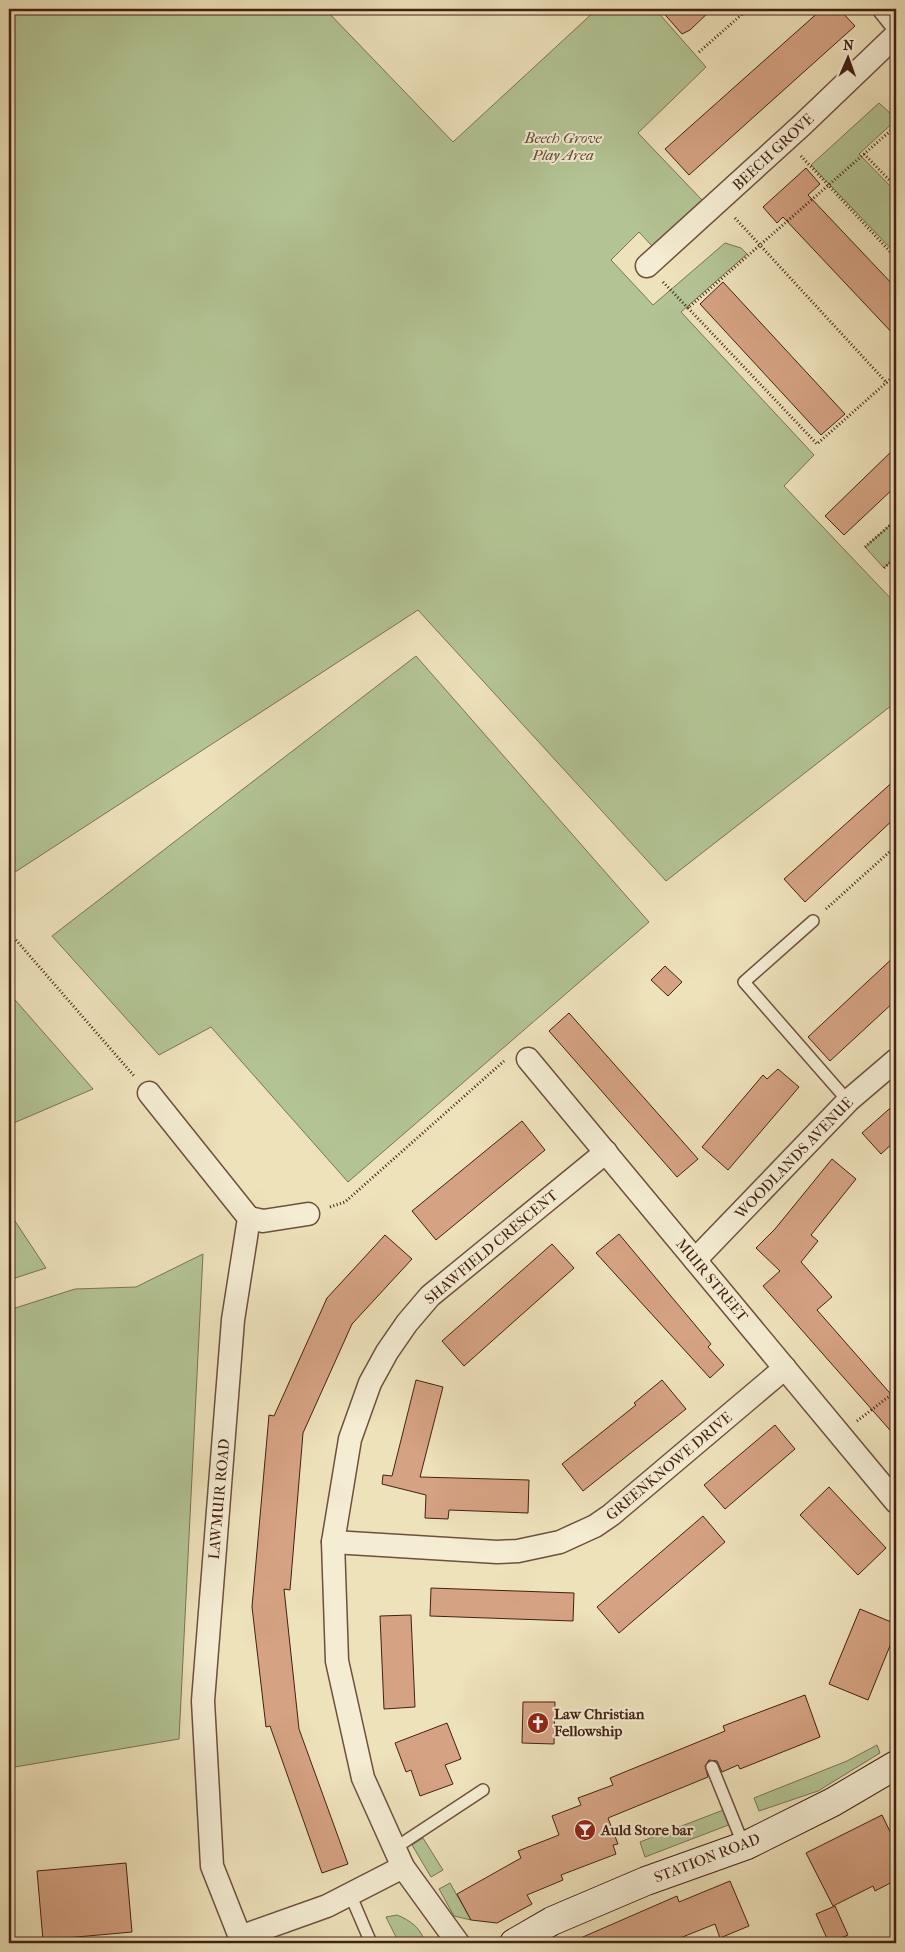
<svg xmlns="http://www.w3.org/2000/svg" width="905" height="1952" font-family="'IM FELL French Canon',serif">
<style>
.green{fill:#b3c494;stroke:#7c7254}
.building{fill:#d5a283;stroke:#442013}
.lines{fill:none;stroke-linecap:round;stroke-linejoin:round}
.service-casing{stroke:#6e503d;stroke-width:14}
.minor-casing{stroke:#6e503d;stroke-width:25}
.secondary-casing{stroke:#442013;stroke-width:30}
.path{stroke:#442013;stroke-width:3;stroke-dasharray:1 2.5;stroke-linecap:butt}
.service{stroke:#f4ecd3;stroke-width:11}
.minor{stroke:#f4ecd3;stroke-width:22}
.secondary{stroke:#f4ecd3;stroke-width:28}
.labels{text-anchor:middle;stroke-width:4;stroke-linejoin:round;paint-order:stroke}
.park-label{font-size:15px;font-style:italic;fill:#604933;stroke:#f4ecd3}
.street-label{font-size:15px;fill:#442013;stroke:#f4ecd3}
.poi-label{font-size:15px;font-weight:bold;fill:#442013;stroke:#f4ecd3;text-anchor:start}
</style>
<rect width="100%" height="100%" fill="#eee2bb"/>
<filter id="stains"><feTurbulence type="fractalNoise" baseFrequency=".004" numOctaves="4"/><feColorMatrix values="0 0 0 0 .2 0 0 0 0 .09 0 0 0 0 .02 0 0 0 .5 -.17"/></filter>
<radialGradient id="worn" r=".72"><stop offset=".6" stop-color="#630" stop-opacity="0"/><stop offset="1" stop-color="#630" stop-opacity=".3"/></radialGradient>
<g class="green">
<path d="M 9,9 L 325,9 L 453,142 L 597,9 L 655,9 L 706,67 L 638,133 L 702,200 L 652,246 L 639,232 L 611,260 L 653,305 L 725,243 L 741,248 L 747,254 L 681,312 L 814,455 L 784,486 L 896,604 L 896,702 L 666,881 L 418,610 L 9,876 Z"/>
<path d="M 879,103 L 891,114 L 896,109 L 896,120 L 859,154 L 896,192 L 896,254 L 811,165 Z"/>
<path d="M 896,520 L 896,557 L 884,568 L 865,547 Z"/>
<path d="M 416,656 L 649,922 L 348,1182 L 211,1027 L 159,1055 L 52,936 Z"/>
<path d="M 9,993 L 93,1089 L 9,1125 Z"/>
<path d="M 9,1212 L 46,1268 L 9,1280 Z"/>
<path d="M 203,1254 L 179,1739 L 9,1768 L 9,1310 L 75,1289 L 136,1287 Z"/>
<path d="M 877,1745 L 880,1753 L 818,1791 L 759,1811 L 754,1798 L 847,1761 Z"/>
<path d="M 726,1809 L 731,1824 L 645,1857 L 640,1842 Z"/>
<path d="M 423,1838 L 443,1870 L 431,1877 L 412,1845 Z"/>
<path d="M 450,1883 L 471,1920 L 454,1916 L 439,1889 Z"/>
<path d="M 397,1915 C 410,1920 422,1929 425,1943 L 399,1943 L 386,1917 Z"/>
</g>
<g class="building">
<path d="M 660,9 L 712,9 L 690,30 L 682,34 Z"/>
<path d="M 822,9 L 839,9 L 855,26 L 689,175 L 665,149 Z"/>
<path d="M 806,168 L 820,184 L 808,195 L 896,288 L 896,337 L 783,217 L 777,223 L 763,207 Z"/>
<path d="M 723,282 L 845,414 L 821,435 L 700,304 Z"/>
<path d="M 896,447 L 896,486 L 844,535 L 825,516 Z"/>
<path d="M 896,779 L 896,817 L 805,902 L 784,879 Z"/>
<path d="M 896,955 L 896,1000 L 830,1061 L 808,1037 Z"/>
<path d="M 665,966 L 682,982 L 668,996 L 651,980 Z"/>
<path d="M 569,1013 L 698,1159 L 677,1177 L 549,1031 Z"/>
<path d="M 778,1069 L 799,1087 L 728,1170 L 702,1147 L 763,1075 L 767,1079 Z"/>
<path d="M 896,1103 L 896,1140 L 881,1154 L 862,1133 Z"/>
<path d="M 522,1121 L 545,1150 L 436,1240 L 412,1211 Z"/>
<path d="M 832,1159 L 856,1179 L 811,1235 L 818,1241 L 801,1262 L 832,1297 L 817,1310 L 896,1400 L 896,1437 L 763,1286 L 780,1271 L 756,1248 L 775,1229 Z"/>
<path d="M 619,1234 L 711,1344 L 708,1347 L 724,1365 L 710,1378 L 596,1253 Z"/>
<path d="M 385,1235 L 412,1259 L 352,1324 L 303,1433 L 290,1590 L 284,1589 L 299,1729 L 348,1864 L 322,1873 L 270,1726 L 266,1727 L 252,1607 L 269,1415 L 274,1416 L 327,1298 Z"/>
<path d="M 552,1244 L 574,1268 L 464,1366 L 442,1341 Z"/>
<path d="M 416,1380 L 443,1387 L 420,1477 L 529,1480 L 528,1513 L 449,1510 L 448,1519 L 425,1518 L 426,1495 L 382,1484 L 383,1475 L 392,1476 Z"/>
<path d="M 662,1380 L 686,1409 L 583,1491 L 562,1464 L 636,1405 L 634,1403 Z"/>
<path d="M 775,1425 L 795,1449 L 725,1509 L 704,1485 Z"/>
<path d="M 829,1487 L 886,1548 L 858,1575 L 800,1515 Z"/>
<path d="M 703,1516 L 725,1542 L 619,1633 L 597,1607 Z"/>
<path d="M 431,1588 L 574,1593 L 573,1621 L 430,1616 Z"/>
<path d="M 860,1609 L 896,1624 L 896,1631 L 868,1700 L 829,1684 Z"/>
<path d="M 411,1615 L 415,1707 L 384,1709 L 380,1616 Z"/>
<path d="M 805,1695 L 820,1737 L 740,1769 L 738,1765 L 722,1772 L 717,1761 L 709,1760 L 705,1766 L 708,1777 L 608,1818 L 618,1844 L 613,1845 L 616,1854 L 561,1875 L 563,1880 L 527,1895 L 532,1904 L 497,1923 L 471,1920 L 457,1894 L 521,1858 L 518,1851 L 559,1835 L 552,1816 L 581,1805 L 578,1798 L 613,1785 L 610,1778 L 725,1731 L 723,1726 Z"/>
<path d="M 523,1702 L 555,1702 L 554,1744 L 522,1743 Z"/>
<path d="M 447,1723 L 461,1759 L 445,1765 L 453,1784 L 420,1796 L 411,1770 L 406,1772 L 395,1743 Z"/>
<path d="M 882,1815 L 896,1844 L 896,1880 L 875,1891 L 873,1886 L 833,1906 L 806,1853 Z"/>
<path d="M 126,1863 L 132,1932 L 43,1940 L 37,1871 Z"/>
<path d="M 730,1881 L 749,1926 L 720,1938 L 715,1924 L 680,1938 L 681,1943 L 569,1943 L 677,1896 L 679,1902 Z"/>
<path d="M 835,1906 L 848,1935 L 829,1943 L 816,1914 Z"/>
</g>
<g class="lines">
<g class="service-casing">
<g id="service">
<path d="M 813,921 L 744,982 L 848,1101"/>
<path d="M 712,1767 L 744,1846"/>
<path d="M 395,1848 L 483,1790"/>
<path d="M 350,1894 L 371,1943"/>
</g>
</g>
<g class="minor-casing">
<g id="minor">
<path d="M 884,9 L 896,24"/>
<path d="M 647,266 L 802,125 L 896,35"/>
<path d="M 528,1059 L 896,1502"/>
<path d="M 149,1093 L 249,1218 L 233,1320 L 203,1701 L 212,1866 L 240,1937 L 327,1906 L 403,1867"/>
<path d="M 249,1218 L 263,1221 L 308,1214"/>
<path d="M 695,1260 L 848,1101 L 896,1060"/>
<path d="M 333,1542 L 497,1552 L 518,1551 L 560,1542 L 595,1526 L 611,1515 L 785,1368"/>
<path d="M 458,1943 L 403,1867 L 363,1778 L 337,1661 L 333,1542 L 350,1439 L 370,1383 L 387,1352 L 407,1323 L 430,1296 L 606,1152"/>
</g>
</g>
<g class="secondary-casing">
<path id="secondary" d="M 514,1943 L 552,1921 L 646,1881 L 747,1845 L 833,1802 L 896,1765"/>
</g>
<g class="path">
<path d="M 699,52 L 748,9"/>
<path d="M 896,126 L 688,308 L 817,444 L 896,374"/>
<path d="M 864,154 L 896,187"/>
<path d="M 801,156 L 896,258"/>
<path d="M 735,218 L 887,383"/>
<path d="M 663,282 L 688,308"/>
<path d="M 865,547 L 896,520"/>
<path d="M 884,568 L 896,557"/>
<path d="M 826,909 L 896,846"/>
<path d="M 9,932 L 135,1077"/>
<path d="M 330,1207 L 345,1202 L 504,1061"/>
<path d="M 857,1421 L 896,1391"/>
</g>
<use href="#service" class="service"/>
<use href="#minor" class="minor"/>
<use href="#secondary" class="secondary"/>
</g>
<defs>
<g id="church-disc" transform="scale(1.125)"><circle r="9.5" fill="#8f2418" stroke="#f4ecd3"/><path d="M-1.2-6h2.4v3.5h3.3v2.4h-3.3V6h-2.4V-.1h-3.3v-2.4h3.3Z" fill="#fff"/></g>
<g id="bar-disc" transform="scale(1.125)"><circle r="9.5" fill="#8f2418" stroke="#f4ecd3"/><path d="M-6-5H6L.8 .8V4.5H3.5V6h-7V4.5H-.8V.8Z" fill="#fff"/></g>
</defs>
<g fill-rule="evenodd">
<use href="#church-disc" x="538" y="1723"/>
<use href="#bar-disc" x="585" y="1830"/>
</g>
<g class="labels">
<g class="park-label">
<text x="563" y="143">Beech Grove<tspan x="563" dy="17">Play Area</tspan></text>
</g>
<g class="street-label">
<text transform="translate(773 152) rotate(-43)" y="5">BEECH GROVE</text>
<text transform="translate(794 1158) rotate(-46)" y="5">WOODLANDS AVENUE</text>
<text transform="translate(491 1247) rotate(-40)" y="5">SHAWFIELD CRESCENT</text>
<text transform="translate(712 1280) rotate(50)" y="5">MUIR STREET</text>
<text transform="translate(669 1466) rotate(-40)" y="5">GREENKNOWE DRIVE</text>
<text transform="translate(219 1499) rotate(-85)" y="5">LAWMUIR ROAD</text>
<text transform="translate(707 1858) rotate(-21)" y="5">STATION ROAD</text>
</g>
<g class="poi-label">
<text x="554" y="1719">Law Christian<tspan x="554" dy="17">Fellowship</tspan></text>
<text x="601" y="1835">Auld Store bar</text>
</g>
</g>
<rect width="905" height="1952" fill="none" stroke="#eee2bb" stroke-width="30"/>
<rect x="10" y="10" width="885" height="1932" fill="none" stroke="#442013" stroke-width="2.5"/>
<rect x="15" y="15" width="875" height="1922" fill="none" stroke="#442013"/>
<g transform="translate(848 58) rotate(2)" stroke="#f4ecd3" stroke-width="4" paint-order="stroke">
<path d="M0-4L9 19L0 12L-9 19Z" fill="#442013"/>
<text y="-8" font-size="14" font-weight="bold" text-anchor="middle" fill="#442013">N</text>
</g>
<rect width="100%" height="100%" filter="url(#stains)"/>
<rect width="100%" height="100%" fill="url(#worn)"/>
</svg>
